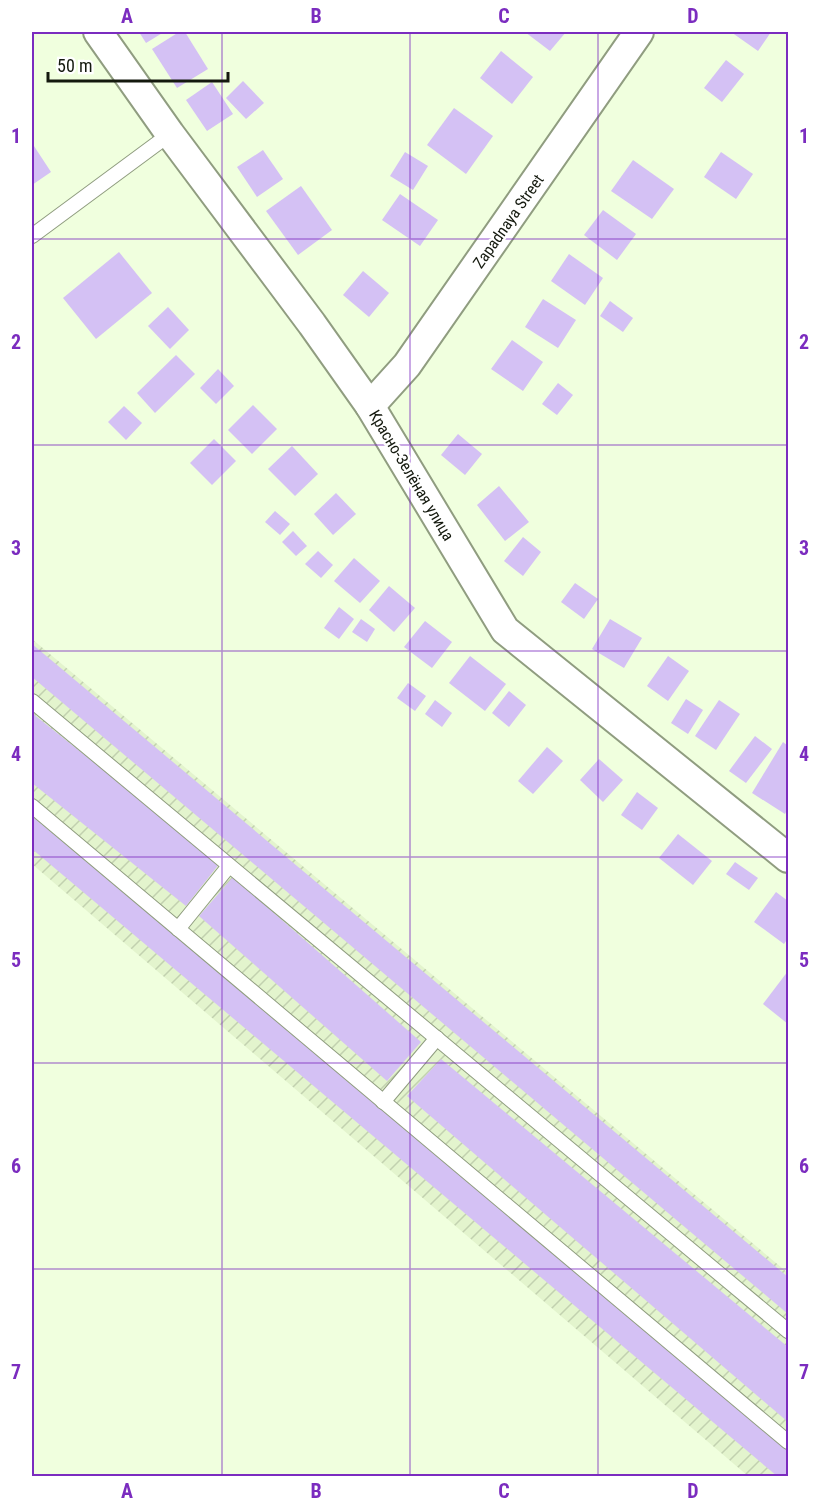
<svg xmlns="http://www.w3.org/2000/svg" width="820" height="1508" font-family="'Roboto Condensed',sans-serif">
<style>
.industrial{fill:url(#industrial-furrows)}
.building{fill:#d4c1f4}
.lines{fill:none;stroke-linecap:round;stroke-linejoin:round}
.lane-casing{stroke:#909d80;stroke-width:16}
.street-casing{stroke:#909d80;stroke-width:32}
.lane{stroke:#fff;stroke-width:14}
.street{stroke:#fff;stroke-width:28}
.grid{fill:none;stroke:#7b2cbf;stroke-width:1.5;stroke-opacity:0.55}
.labels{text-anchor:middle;stroke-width:5;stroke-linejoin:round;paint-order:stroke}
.street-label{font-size:16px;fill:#14190e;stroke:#fff}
.neatline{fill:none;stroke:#7b2cbf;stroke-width:2}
.grid-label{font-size:20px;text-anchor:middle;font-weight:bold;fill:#7b2cbf}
</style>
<defs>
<pattern id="industrial-furrows" width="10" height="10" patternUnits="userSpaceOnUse" patternTransform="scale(1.5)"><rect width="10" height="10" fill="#e3f4cd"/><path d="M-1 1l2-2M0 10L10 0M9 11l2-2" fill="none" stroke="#c2d1af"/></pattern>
</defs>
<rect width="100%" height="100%" fill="#f0ffde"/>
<path class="industrial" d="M 32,639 L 788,1273 L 788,1476 L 748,1476 L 32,864 Z"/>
<g class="building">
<path d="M 139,32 L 164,32 L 146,43 Z"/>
<path d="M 179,32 L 185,32 L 208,69 L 177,88 L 152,49 Z"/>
<path d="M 525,32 L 566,32 L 550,51 Z"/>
<path d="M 731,32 L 771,32 L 758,51 Z"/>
<path d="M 501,51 L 533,77 L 512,104 L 480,78 Z"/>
<path d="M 726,60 L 744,74 L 722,102 L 704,88 Z"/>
<path d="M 243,81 L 264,103 L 246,119 L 226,98 Z"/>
<path d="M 212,82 L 233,114 L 207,131 L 186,100 Z"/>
<path d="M 454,108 L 493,136 L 466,174 L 427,145 Z"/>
<path d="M 32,143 L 51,172 L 32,185 Z"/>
<path d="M 263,150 L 283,179 L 257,197 L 237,167 Z"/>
<path d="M 405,152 L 428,166 L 413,190 L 390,176 Z"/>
<path d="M 721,152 L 753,174 L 736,199 L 704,177 Z"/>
<path d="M 633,160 L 674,189 L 652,219 L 611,191 Z"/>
<path d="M 301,186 L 332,230 L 298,255 L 266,211 Z"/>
<path d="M 400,194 L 438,220 L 420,246 L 382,220 Z"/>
<path d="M 603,210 L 636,234 L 617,260 L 584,235 Z"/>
<path d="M 119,252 L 152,293 L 96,339 L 63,298 Z"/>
<path d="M 569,254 L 603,278 L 585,305 L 551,281 Z"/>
<path d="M 363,271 L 389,293 L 369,317 L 343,295 Z"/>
<path d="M 543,299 L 576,320 L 558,348 L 525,327 Z"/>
<path d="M 610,301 L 633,318 L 623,332 L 600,316 Z"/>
<path d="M 168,307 L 189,330 L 170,349 L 148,326 Z"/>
<path d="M 512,340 L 543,362 L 523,391 L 491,369 Z"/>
<path d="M 176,355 L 195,374 L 155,413 L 137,393 Z"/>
<path d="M 218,369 L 234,386 L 216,404 L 200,388 Z"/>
<path d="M 558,383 L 573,395 L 557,415 L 542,404 Z"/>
<path d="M 253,405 L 277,429 L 252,454 L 228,430 Z"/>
<path d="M 124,406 L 142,423 L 126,440 L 108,422 Z"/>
<path d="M 458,434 L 482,454 L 465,475 L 441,455 Z"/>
<path d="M 214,439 L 236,461 L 212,485 L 190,463 Z"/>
<path d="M 292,446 L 318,474 L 295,496 L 268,469 Z"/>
<path d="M 499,486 L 529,522 L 505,541 L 477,505 Z"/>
<path d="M 336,493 L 356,514 L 333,535 L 314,514 Z"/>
<path d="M 275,511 L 290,524 L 280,535 L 265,522 Z"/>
<path d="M 293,531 L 307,546 L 296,556 L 282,542 Z"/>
<path d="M 523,537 L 541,552 L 523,576 L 504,561 Z"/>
<path d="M 318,551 L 333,565 L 321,578 L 305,564 Z"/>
<path d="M 354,558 L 380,581 L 360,603 L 334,581 Z"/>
<path d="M 575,583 L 598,599 L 584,619 L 561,602 Z"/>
<path d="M 389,586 L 415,608 L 394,632 L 369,610 Z"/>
<path d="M 339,607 L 354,619 L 339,639 L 324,628 Z"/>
<path d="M 361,619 L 375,629 L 367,642 L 352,632 Z"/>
<path d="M 610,619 L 642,638 L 624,668 L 592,649 Z"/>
<path d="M 425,621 L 452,642 L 432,668 L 404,647 Z"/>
<path d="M 32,644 L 788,1277 L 788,1314 L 32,677 Z"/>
<path d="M 470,656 L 506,684 L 485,711 L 449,683 Z"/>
<path d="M 668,656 L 689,671 L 668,701 L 647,686 Z"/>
<path d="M 408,683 L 426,696 L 415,711 L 397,698 Z"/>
<path d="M 509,691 L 526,705 L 509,727 L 492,713 Z"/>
<path d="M 686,699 L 703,710 L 688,734 L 671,723 Z"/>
<path d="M 435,700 L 452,713 L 442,727 L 425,714 Z"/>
<path d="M 719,700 L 740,714 L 716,750 L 695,736 Z"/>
<path d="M 32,713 L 220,863 L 186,906 L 32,783 Z"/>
<path d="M 755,736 L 772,749 L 746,783 L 729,771 Z"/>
<path d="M 783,742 L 788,746 L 788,808 L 785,814 L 752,793 Z"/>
<path d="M 547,747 L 563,761 L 533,794 L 518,781 Z"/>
<path d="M 599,759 L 623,780 L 603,802 L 580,780 Z"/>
<path d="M 637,792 L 658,808 L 642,830 L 621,815 Z"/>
<path d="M 32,816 L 788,1450 L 788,1476 L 777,1476 L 32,849 Z"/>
<path d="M 678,834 L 712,861 L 693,885 L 659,858 Z"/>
<path d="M 735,862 L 758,878 L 749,890 L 726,874 Z"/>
<path d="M 233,877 L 421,1042 L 387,1081 L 199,916 Z"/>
<path d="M 776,892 L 788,901 L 788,938 L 784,944 L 754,922 Z"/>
<path d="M 788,971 L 788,1024 L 763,1004 Z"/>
<path d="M 441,1059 L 788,1347 L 788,1422 L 407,1096 Z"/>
</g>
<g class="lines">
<g class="lane-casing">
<g id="lane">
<path d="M 32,236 L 170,134"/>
<path d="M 32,701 L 788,1331"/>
<path d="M 32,806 L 788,1442"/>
<path d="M 178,929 L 229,866"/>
<path d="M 383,1102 L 437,1038"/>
</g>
</g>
<g class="street-casing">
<g id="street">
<path d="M 98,32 L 170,134 L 312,324 L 370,406 L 505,630 L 788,858"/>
<path d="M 370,406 L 407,365 L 639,32"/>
</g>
</g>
<use href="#lane" class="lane"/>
<use href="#street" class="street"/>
</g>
<path class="grid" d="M 222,32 L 222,1476M 410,32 L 410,1476M 598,32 L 598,1476M 32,239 L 788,239M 32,445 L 788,445M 32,651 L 788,651M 32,857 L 788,857M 32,1063 L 788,1063M 32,1269 L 788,1269"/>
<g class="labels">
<g class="street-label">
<text transform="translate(508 221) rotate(-55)" y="6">Zapadnaya Street</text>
<text transform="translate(412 475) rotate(59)" y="6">Красно-Зелёная улица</text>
</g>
</g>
<rect width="820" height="1508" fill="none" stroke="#ffffff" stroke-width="66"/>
<path d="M48 72v9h180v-9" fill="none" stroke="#14190e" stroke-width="3"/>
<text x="57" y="72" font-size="18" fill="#14190e" stroke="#ffffff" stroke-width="4.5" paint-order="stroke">50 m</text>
<rect x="33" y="33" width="754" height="1442" class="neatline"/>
<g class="grid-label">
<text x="127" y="23">A</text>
<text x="316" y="23">B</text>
<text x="504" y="23">C</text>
<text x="693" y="23">D</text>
<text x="16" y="143">1</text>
<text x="804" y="143">1</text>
<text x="16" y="349">2</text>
<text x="804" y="349">2</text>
<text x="16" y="555">3</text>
<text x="804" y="555">3</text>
<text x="16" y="761">4</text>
<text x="804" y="761">4</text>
<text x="16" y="967">5</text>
<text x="804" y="967">5</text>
<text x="16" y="1173">6</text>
<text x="804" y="1173">6</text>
<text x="16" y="1379">7</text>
<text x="804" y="1379">7</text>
<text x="127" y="1498">A</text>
<text x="316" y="1498">B</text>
<text x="504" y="1498">C</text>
<text x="693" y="1498">D</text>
</g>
</svg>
